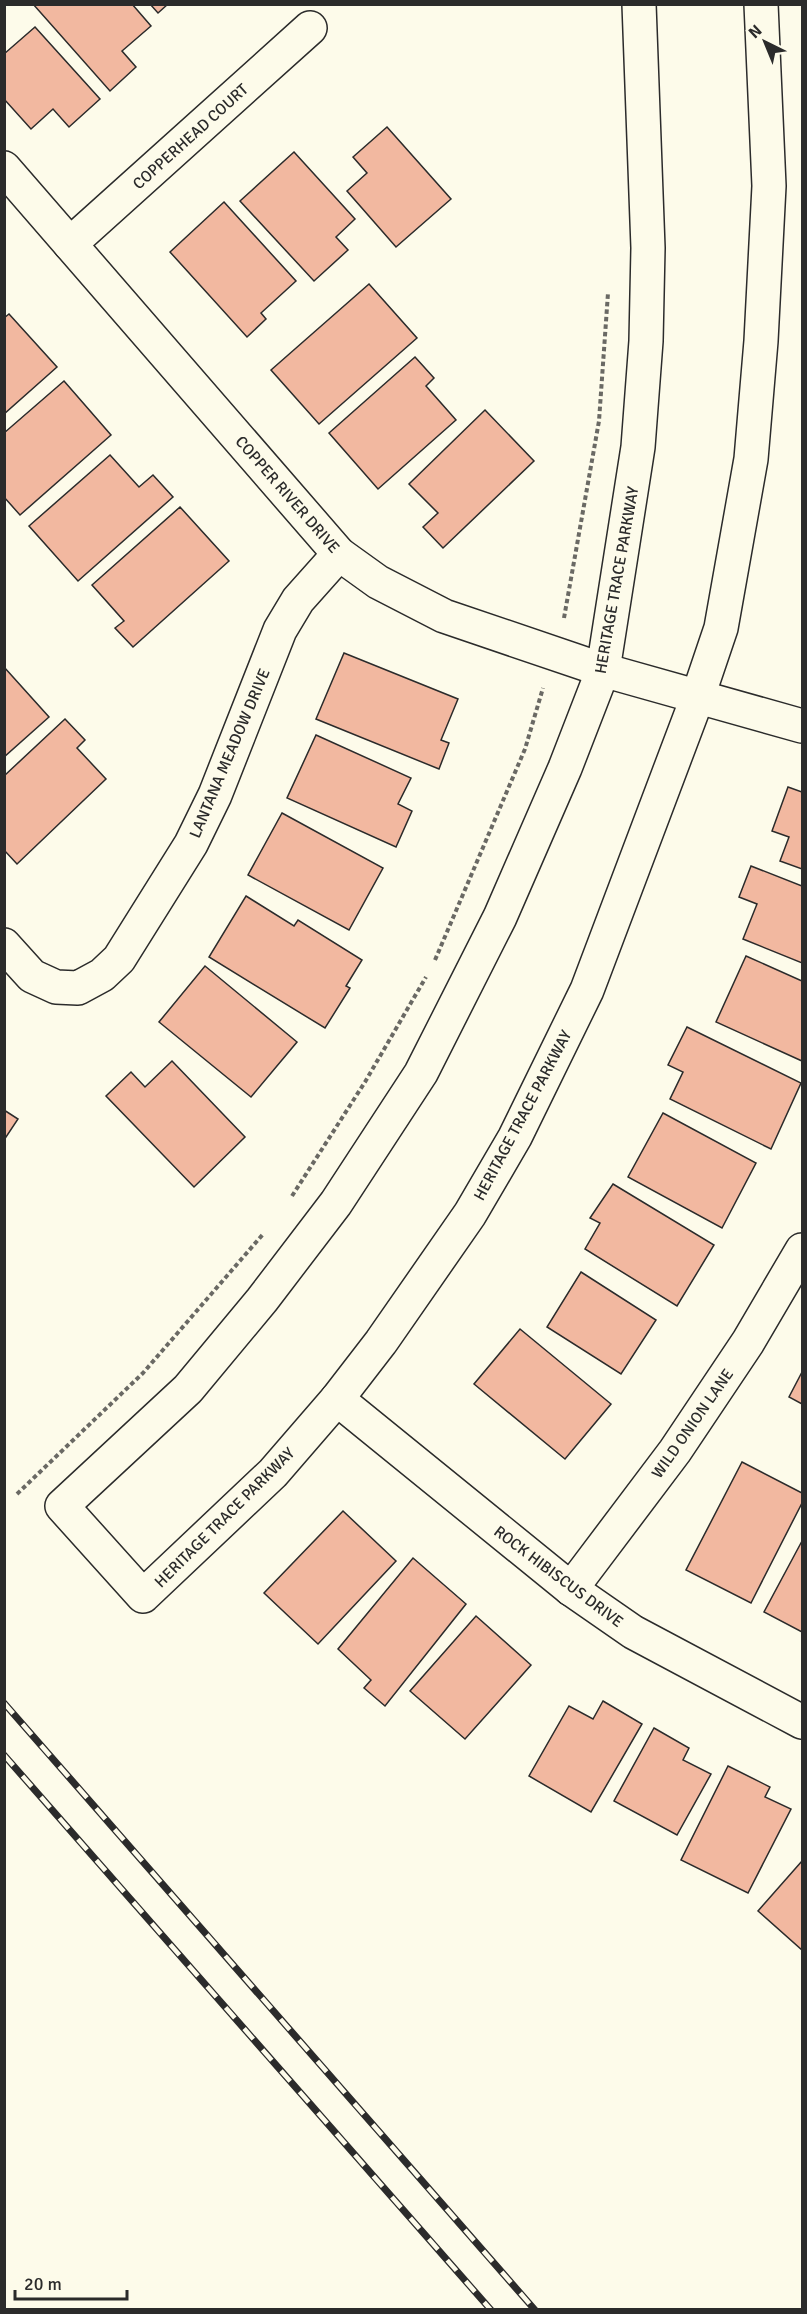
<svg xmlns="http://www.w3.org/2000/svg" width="807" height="2314" font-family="Signika,sans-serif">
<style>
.building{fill:#f2b8a0;stroke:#2b2b2b;stroke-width:1.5}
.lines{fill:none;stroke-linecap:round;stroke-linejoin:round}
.minor-casing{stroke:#2b2b2b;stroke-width:36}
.path{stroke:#6a6964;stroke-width:4;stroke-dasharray:4.5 3;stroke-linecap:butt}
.minor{stroke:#fdfbea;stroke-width:33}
.rail-casing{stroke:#2b2b2b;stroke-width:7}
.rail{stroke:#fdfbea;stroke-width:4.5;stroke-dasharray:14;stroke-linecap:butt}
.labels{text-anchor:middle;stroke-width:4.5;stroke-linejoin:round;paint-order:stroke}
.street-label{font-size:16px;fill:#2b2b2b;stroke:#fdfbea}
</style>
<rect width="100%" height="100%" fill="#fdfbea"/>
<g class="building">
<path d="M 33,4 L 132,4 L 151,26 L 122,51 L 136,67 L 110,91 Z"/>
<path d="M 150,4 L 168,4 L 158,13 Z"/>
<path d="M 35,27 L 100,99 L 69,127 L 53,109 L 31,129 L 4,99 L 4,54 Z"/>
<path d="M 387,127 L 451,199 L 396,247 L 347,191 L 367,173 L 353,157 Z"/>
<path d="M 294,152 L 355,219 L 336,237 L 348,250 L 314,281 L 240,201 Z"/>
<path d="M 224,202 L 296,281 L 261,313 L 266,319 L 247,337 L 170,252 Z"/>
<path d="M 369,284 L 417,338 L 319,424 L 271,370 Z"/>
<path d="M 9,314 L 57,367 L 4,414 L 4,318 Z"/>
<path d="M 415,357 L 434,378 L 426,386 L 456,420 L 378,489 L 329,433 Z"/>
<path d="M 64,381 L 111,435 L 20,515 L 4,497 L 4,433 Z"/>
<path d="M 485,410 L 534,461 L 443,548 L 423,527 L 438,513 L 409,484 Z"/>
<path d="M 110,455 L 139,487 L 153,475 L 173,497 L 78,581 L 29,526 Z"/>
<path d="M 180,507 L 229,561 L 133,647 L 115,628 L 124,621 L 92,585 Z"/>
<path d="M 344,653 L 458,699 L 441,740 L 449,743 L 439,769 L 316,719 Z"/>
<path d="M 4,667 L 49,717 L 4,757 Z"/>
<path d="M 65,719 L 85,740 L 77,748 L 106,779 L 17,864 L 4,850 L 4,776 Z"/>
<path d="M 316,735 L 411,778 L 398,804 L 412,811 L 396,847 L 287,798 Z"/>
<path d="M 788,787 L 802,792 L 802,869 L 780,861 L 789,837 L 772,831 Z"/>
<path d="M 282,813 L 383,868 L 349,930 L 248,875 Z"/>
<path d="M 751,866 L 802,886 L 802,963 L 743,939 L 757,904 L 739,897 Z"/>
<path d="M 246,896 L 294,926 L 298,920 L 362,960 L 346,986 L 350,988 L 325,1028 L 209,957 Z"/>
<path d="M 746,956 L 802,981 L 802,1061 L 716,1022 Z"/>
<path d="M 205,966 L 297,1042 L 251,1097 L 159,1022 Z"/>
<path d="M 687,1027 L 801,1083 L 771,1149 L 670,1099 L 683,1072 L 668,1065 Z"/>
<path d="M 172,1061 L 245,1137 L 194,1187 L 106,1096 L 131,1072 L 145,1087 Z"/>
<path d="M 4,1110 L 18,1119 L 4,1140 Z"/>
<path d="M 663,1113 L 756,1163 L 722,1228 L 628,1177 Z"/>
<path d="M 613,1184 L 714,1245 L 677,1306 L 585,1249 L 600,1223 L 590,1218 Z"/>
<path d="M 581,1272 L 656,1320 L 621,1374 L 547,1327 Z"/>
<path d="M 520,1329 L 611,1404 L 565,1459 L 474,1384 Z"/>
<path d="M 802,1372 L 802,1404 L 789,1397 Z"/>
<path d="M 742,1462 L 802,1493 L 802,1503 L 751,1603 L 686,1570 Z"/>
<path d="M 343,1511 L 396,1561 L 318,1644 L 264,1593 Z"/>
<path d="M 802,1541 L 802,1632 L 764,1612 Z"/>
<path d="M 413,1558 L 466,1604 L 385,1706 L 364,1688 L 371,1680 L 338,1649 Z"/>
<path d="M 476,1616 L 531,1665 L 465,1739 L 410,1691 Z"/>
<path d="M 603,1701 L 642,1724 L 591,1812 L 529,1776 L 569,1706 L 593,1719 Z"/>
<path d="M 654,1728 L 689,1748 L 683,1760 L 711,1774 L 677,1835 L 614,1801 Z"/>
<path d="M 728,1766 L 770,1787 L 765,1797 L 791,1809 L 748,1893 L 681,1860 Z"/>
<path d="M 802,1861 L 802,1950 L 758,1911 Z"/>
</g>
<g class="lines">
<g class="minor-casing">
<g id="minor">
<path d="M 639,4 L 648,248 L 646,341 L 638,447 L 603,670 L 565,768 L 500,917 L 421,1073 L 336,1203 L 262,1300 L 188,1389 L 62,1506 L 143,1596 L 273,1473 L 337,1399 L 381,1342 L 470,1214 L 515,1137 L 587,990 L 698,696 L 721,628 L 751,459 L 761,341 L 769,186 L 761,4"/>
<path d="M 4,168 L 339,554 L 378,582 L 444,616 L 603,670 L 802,726"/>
<path d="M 70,244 L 310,28"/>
<path d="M 4,945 L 32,976 L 56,987 L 78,988 L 102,975 L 119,959 L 191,844 L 215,795 L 280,630 L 298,600 L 339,554"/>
<path d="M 337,1399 L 571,1589 L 633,1632 L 802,1722"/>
<path d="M 571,1589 L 675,1451 L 748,1342 L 802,1250"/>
</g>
</g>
<g class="path">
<path d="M 564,618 L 599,421 L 608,293"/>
<path d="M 435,960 L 525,749 L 543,688"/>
<path d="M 292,1196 L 365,1082 L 426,977"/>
<path d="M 17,1494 L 143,1373 L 264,1233"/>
</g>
<use href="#minor" class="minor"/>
<g class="rail-casing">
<g id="rail">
<path d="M 4,1703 L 535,2310"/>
<path d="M 4,1755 L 491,2310"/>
</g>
</g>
<use href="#rail" class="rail"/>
</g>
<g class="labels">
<g class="street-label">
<text transform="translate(190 136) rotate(-42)" y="6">COPPERHEAD COURT</text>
<text transform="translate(288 494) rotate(49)" y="6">COPPER RIVER DRIVE</text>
<text transform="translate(616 580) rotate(-80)" y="6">HERITAGE TRACE PARKWAY</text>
<text transform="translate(229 753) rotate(-67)" y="6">LANTANA MEADOW DRIVE</text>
<text transform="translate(522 1115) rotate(-62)" y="6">HERITAGE TRACE PARKWAY</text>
<text transform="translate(692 1423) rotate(-55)" y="6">WILD ONION LANE</text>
<text transform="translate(224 1517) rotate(-45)" y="6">HERITAGE TRACE PARKWAY</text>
<text transform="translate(559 1576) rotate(37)" y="6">ROCK HIBISCUS DRIVE</text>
</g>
</g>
<rect width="807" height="2314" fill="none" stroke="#2b2b2b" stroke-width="12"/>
<g transform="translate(765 42) rotate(317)" stroke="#fdfbea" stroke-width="4.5" paint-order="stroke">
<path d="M0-4.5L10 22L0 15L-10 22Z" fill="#2b2b2b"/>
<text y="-9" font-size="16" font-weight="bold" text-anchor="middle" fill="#2b2b2b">N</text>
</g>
<path d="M15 2290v9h112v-9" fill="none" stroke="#2b2b2b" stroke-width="3"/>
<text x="24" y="2290" font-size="18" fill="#2b2b2b" stroke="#fdfbea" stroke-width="4.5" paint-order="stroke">20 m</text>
</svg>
